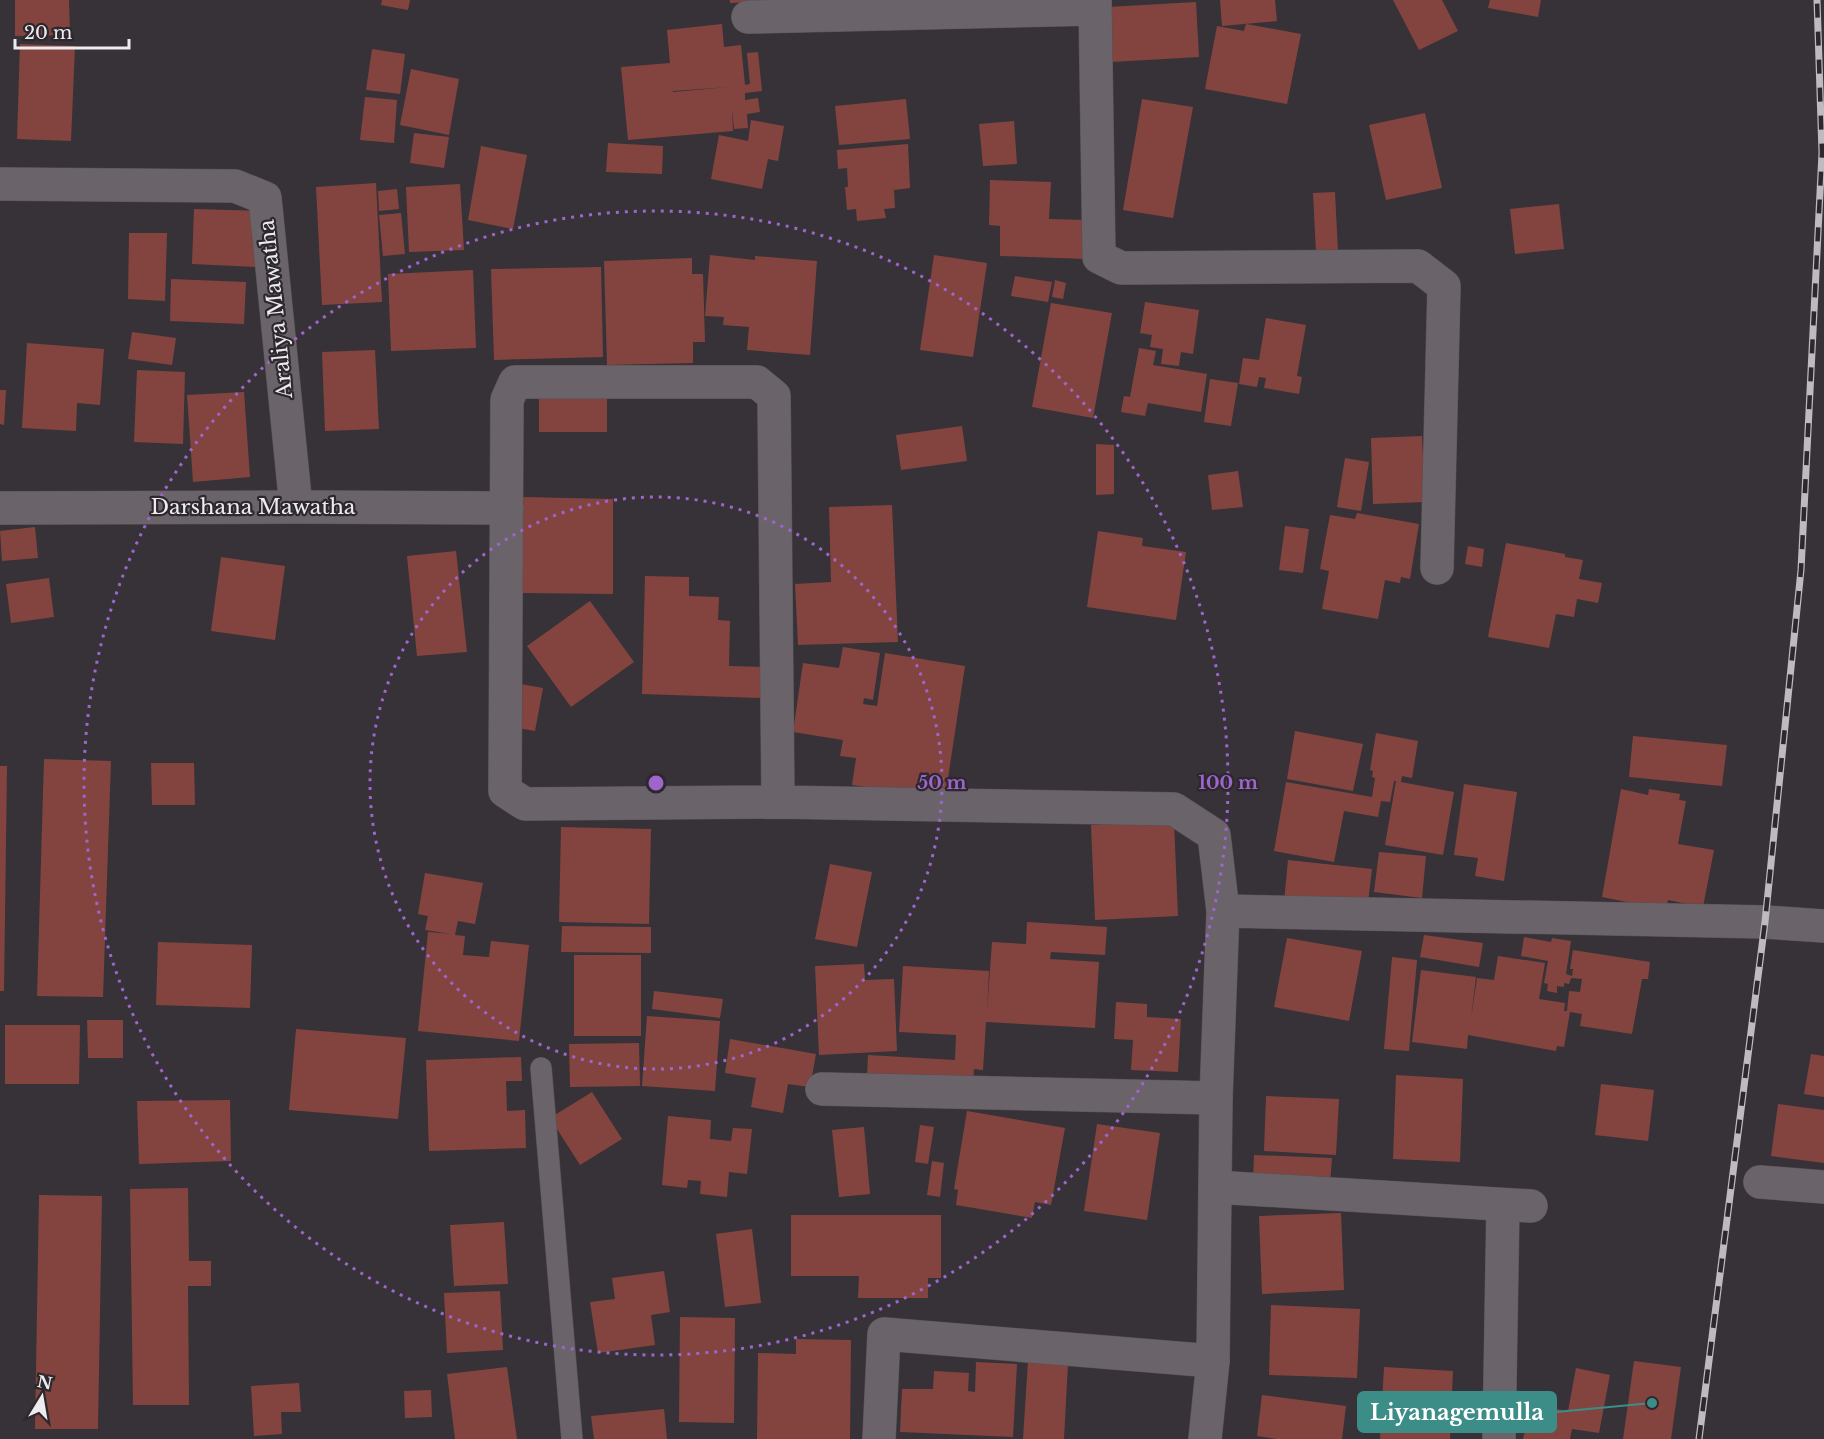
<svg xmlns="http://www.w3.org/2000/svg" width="1824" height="1439" font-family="'Libre Baskerville',serif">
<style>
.building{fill:#834440;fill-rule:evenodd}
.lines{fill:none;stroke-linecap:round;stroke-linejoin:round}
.service-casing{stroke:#545054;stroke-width:22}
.minor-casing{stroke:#545054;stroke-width:34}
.service{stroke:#6a646a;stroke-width:21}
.minor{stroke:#6a646a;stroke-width:33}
.rail-casing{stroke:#bebabe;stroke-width:7}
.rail{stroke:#2d282d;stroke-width:4.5;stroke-dasharray:14;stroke-linecap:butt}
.ring{fill:none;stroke:#9e65cd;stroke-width:3;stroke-dasharray:3 6}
.labels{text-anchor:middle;stroke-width:4.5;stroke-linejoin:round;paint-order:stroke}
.street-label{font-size:21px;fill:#eeebee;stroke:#2d282d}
.centre{fill:#9e65cd;stroke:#2d282d;stroke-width:3}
.ring-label{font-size:18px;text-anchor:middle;font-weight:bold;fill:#9e65cd;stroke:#2d282d;stroke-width:4.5;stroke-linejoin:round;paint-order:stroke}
.leader{fill:none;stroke:#3c8d88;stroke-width:2}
.callout-dot{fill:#3c8d88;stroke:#2d282d;stroke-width:2}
.callout{fill:#3c8d88;stroke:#3c8d88;stroke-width:2}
.callout-label{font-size:22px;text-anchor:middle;font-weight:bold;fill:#fff}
</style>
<rect width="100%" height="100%" fill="#373237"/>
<g class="building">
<path d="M 15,0 L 69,0 L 70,35 L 15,36 Z"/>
<path d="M 382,0 L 410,0 L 408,10 L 381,5 Z"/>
<path d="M 730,0 L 760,0 L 760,2 L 730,3 Z"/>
<path d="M 1220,0 L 1275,0 L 1277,21 L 1222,26 Z"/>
<path d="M 1393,0 L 1442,0 L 1458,31 L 1419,50 Z"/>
<path d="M 1490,0 L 1541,0 L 1538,17 L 1488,8 Z"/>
<path d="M 1196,2 L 1199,57 L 1111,62 L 1108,7 Z"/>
<path d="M 722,24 L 724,47 L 741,45 L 745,85 L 750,84 L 747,53 L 758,52 L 762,91 L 745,93 L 745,100 L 758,98 L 760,112 L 747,114 L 748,128 L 734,129 L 732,109 L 733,131 L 628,140 L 621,67 L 670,63 L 667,30 ZM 672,82 L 673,91 L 729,87 L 673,92 Z"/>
<path d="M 1246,24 L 1301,34 L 1287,104 L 1205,89 L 1217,26 L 1244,31 Z"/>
<path d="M 20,44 L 75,46 L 71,141 L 17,139 Z"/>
<path d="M 372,49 L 405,54 L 400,94 L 366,90 Z"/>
<path d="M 411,69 L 459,79 L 449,135 L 400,125 Z"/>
<path d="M 365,97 L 397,100 L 394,143 L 360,140 Z"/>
<path d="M 906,99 L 910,139 L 839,145 L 835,106 Z"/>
<path d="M 1142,99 L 1193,107 L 1173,218 L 1123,210 Z"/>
<path d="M 1425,113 L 1442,188 L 1386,200 L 1369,125 Z"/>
<path d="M 751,120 L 784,126 L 778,161 L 768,159 L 762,189 L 711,179 L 719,135 L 748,141 Z"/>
<path d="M 1014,121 L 1017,164 L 983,166 L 979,124 Z"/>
<path d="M 414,133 L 449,137 L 444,168 L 410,163 Z"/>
<path d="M 608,143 L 663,146 L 662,174 L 606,172 Z"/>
<path d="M 908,144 L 910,188 L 894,190 L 895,208 L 884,209 L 886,218 L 857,221 L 856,209 L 847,210 L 845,187 L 848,187 L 847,168 L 838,169 L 837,150 Z"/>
<path d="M 481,146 L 527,155 L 513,229 L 468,220 Z"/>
<path d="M 990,180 L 1051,182 L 1049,219 L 1088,220 L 1087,259 L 1000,256 L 1000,226 L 989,225 Z"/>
<path d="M 376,183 L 382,302 L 322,305 L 316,187 Z"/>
<path d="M 460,184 L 464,250 L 409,252 L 406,187 Z"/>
<path d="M 397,189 L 399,209 L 379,211 L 378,191 Z"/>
<path d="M 1335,192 L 1338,252 L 1316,253 L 1313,193 Z"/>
<path d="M 1559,204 L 1564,249 L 1515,254 L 1510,209 Z"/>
<path d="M 194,209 L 261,211 L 258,267 L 192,264 Z"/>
<path d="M 401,213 L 405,254 L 383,256 L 379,215 Z"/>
<path d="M 129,233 L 167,233 L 165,301 L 128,299 Z"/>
<path d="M 710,255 L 755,260 L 755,256 L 817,261 L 810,355 L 747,350 L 749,327 L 723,325 L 724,317 L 705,316 Z"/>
<path d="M 934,255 L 987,263 L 973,357 L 920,350 Z"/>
<path d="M 692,258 L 692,274 L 703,274 L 705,342 L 693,342 L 693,363 L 607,365 L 604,261 Z"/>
<path d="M 601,267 L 603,357 L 494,360 L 491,269 Z"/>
<path d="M 473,270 L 476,348 L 391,351 L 388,274 Z"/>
<path d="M 1015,276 L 1052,282 L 1048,302 L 1011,296 Z"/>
<path d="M 171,279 L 246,282 L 244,324 L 170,321 Z"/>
<path d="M 1055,280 L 1066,283 L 1063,299 L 1052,297 Z"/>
<path d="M 1145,302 L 1199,310 L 1193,354 L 1181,352 L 1179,366 L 1161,364 L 1163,349 L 1150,347 L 1152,335 L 1140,333 Z"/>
<path d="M 1051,303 L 1112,313 L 1093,418 L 1032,407 Z"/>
<path d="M 1266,318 L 1306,325 L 1297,376 L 1302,377 L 1299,394 L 1264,388 L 1266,378 L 1259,377 L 1257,387 L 1239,384 L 1243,358 L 1259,360 Z"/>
<path d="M 132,332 L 176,338 L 172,365 L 128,359 Z"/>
<path d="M 27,343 L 104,349 L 100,405 L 77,403 L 76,431 L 22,428 Z"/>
<path d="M 1139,348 L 1156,351 L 1153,365 L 1207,374 L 1201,412 L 1148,403 L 1145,416 L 1121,412 L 1124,396 L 1130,397 Z"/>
<path d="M 375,350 L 379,429 L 325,431 L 322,352 Z"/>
<path d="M 137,370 L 185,372 L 183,444 L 134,442 Z"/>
<path d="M 1210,379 L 1238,383 L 1231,426 L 1204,422 Z"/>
<path d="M 0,390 L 6,390 L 4,425 L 0,424 Z"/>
<path d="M 244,392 L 250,477 L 193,482 L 187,395 Z"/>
<rect x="539" y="392" width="68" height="40"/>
<path d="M 962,426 L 967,461 L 901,470 L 896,435 Z"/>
<path d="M 1422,436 L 1425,502 L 1373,504 L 1371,438 Z"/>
<path d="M 1096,444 L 1114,445 L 1114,494 L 1096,495 Z"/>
<path d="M 1345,458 L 1369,462 L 1361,511 L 1337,507 Z"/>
<path d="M 1238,471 L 1243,507 L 1212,510 L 1208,475 Z"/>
<path d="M 523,497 L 613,499 L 613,594 L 522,593 Z"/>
<path d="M 892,505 L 898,642 L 798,645 L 795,584 L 831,582 L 829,507 Z"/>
<path d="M 1357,513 L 1419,524 L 1410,579 L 1401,577 L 1400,583 L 1385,580 L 1378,619 L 1322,609 L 1329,571 L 1320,569 L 1330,515 L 1355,519 Z"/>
<path d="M 1285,526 L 1309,529 L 1303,573 L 1279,570 Z"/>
<path d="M 35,527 L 38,558 L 2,561 L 0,531 Z"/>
<path d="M 1098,531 L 1143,538 L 1142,546 L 1186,552 L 1176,620 L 1087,607 Z"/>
<path d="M 1506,543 L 1565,554 L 1565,557 L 1583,560 L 1579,579 L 1602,583 L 1598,603 L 1577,599 L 1574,617 L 1556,614 L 1549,648 L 1488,637 Z"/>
<path d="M 1468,546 L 1484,549 L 1482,567 L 1465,564 Z"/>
<path d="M 456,551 L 467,652 L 417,656 L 407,556 Z"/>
<path d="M 221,557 L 285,566 L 275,640 L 211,631 Z"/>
<path d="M 645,576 L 689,577 L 689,596 L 719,597 L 718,620 L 730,621 L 729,666 L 763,667 L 761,698 L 642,694 Z"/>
<path d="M 49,578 L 54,617 L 11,623 L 6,584 Z"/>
<path d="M 590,601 L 634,662 L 571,707 L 527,646 Z"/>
<path d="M 843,647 L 880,653 L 873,700 L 864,698 L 863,704 L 877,706 L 885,653 L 965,666 L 945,798 L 852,785 L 856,758 L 840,756 L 843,740 L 793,732 L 803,663 L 839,668 Z"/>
<path d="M 520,684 L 543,688 L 535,731 L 512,727 Z"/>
<path d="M 1295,731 L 1363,744 L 1353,791 L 1287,779 Z"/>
<path d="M 1376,733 L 1418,741 L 1412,778 L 1402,776 L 1401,782 L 1454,792 L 1443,855 L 1385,845 L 1396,781 L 1394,781 L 1390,802 L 1381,801 L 1378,817 L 1344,811 L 1334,862 L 1274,851 L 1286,782 L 1372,797 L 1375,778 L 1372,777 L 1373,771 L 1370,770 Z"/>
<path d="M 1633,736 L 1727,745 L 1722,786 L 1629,777 Z"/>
<path d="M 44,759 L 111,761 L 103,997 L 37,996 Z"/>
<path d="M 151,763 L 194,763 L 195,805 L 152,805 Z"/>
<path d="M 0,766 L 7,766 L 4,991 L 0,991 Z"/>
<path d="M 1464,784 L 1517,792 L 1504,881 L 1475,876 L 1478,858 L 1454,855 Z"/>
<path d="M 1621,789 L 1648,795 L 1649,789 L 1680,794 L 1679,800 L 1686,801 L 1678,844 L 1714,850 L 1703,907 L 1668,900 L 1666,910 L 1602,897 Z"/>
<path d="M 1174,822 L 1178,916 L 1095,920 L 1091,825 Z"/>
<path d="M 561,827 L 651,829 L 649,924 L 559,922 Z"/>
<path d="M 1379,852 L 1426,856 L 1422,898 L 1374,892 Z"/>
<path d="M 1288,860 L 1372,869 L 1367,911 L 1284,902 Z"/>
<path d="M 830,864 L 872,872 L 857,947 L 815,939 Z"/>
<path d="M 425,873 L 483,883 L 475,924 L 458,921 L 455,935 L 465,936 L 463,955 L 489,957 L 491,941 L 529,945 L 519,1041 L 418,1031 L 428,932 L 451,934 L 425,930 L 428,916 L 418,914 Z"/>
<path d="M 1027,922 L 1107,927 L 1105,955 L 1051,952 L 1050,959 L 1099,962 L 1095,1028 L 986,1022 L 983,1070 L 974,1069 L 973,1083 L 867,1077 L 868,1055 L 955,1060 L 956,1035 L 899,1032 L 903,966 L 989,971 L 987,1011 L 992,942 L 1026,944 Z"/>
<path d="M 562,926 L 651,927 L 651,953 L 561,952 Z"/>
<path d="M 1424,935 L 1483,943 L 1479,967 L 1420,957 Z"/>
<path d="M 1524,937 L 1551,942 L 1552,938 L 1571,941 L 1566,974 L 1572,976 L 1573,969 L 1570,969 L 1573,950 L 1650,962 L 1648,979 L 1642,979 L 1632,1034 L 1580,1026 L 1582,1014 L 1570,1012 L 1564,1047 L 1557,1046 L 1556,1051 L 1468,1035 L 1467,1049 L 1412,1042 L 1421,970 L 1476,977 L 1471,1019 L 1477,978 L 1494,980 L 1498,956 L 1545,963 L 1539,999 L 1565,1003 L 1564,1011 L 1567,1011 L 1569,991 L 1580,992 L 1582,979 L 1571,978 L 1569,984 L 1564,983 L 1564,987 L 1557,986 L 1557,993 L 1547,991 L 1548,984 L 1544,983 L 1548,961 L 1521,956 Z"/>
<path d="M 1287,938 L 1362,951 L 1349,1021 L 1274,1007 Z"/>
<path d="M 158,942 L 252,945 L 250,1008 L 156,1005 Z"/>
<rect x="574" y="955" width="67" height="81"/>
<path d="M 1392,957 L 1417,960 L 1409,1051 L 1384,1049 Z"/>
<path d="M 864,964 L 865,980 L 894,979 L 897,1051 L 819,1055 L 815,966 Z"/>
<path d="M 654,991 L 723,999 L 720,1018 L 652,1009 Z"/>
<path d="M 1116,1002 L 1147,1004 L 1147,1017 L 1181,1019 L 1178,1072 L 1131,1070 L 1133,1040 L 1114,1039 Z"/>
<path d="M 647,1016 L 720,1021 L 715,1091 L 642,1086 Z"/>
<path d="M 87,1020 L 123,1020 L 123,1058 L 88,1058 Z"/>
<path d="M 5,1025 L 80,1025 L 79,1084 L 5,1084 Z"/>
<path d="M 296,1029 L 406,1038 L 398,1119 L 289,1110 Z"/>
<path d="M 730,1039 L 816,1054 L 810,1087 L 788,1084 L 783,1113 L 751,1107 L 756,1078 L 725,1073 Z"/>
<path d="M 639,1043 L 640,1086 L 570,1087 L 569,1044 Z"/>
<path d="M 1811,1054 L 1824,1056 L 1824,1097 L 1804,1094 Z"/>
<path d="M 521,1057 L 522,1081 L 506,1081 L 507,1111 L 525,1110 L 526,1148 L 429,1151 L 426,1060 Z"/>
<path d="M 1396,1075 L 1463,1079 L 1460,1162 L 1393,1159 Z"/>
<path d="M 1601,1084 L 1654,1090 L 1648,1141 L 1595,1135 Z"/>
<path d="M 592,1092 L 622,1139 L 580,1165 L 550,1118 Z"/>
<path d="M 1266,1096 L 1339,1099 L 1336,1155 L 1264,1151 Z"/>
<path d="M 230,1100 L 231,1161 L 139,1164 L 137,1101 Z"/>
<path d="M 1778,1104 L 1824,1110 L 1824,1163 L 1771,1156 Z"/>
<path d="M 967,1111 L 1065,1128 L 1051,1205 L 1035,1202 L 1032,1218 L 956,1205 L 958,1190 L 954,1189 Z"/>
<path d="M 668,1116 L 711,1120 L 710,1139 L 731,1141 L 733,1128 L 752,1129 L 747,1174 L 729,1172 L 727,1197 L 700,1194 L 701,1181 L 688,1180 L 687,1188 L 662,1185 Z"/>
<path d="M 1097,1124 L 1160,1133 L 1147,1220 L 1084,1211 Z"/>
<path d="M 920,1125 L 934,1127 L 928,1164 L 915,1162 Z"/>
<path d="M 864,1127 L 870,1194 L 839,1197 L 832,1130 Z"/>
<path d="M 1254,1155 L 1332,1158 L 1330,1184 L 1253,1181 Z"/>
<path d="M 932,1161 L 944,1163 L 940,1197 L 927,1195 Z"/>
<path d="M 188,1188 L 189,1261 L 211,1261 L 211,1286 L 188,1286 L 189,1405 L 133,1405 L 130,1189 Z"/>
<path d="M 39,1195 L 102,1196 L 98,1429 L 35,1429 Z"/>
<path d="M 1341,1213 L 1344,1290 L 1262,1294 L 1259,1216 Z"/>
<path d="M 791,1215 L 941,1215 L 941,1278 L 928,1278 L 928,1298 L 858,1298 L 859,1276 L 791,1276 Z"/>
<path d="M 504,1222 L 508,1284 L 454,1286 L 450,1225 Z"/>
<path d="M 752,1229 L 761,1303 L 725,1307 L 716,1234 Z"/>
<path d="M 664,1271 L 670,1312 L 651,1315 L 655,1345 L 598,1353 L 590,1302 L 615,1299 L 612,1278 Z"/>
<path d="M 500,1291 L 503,1350 L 447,1353 L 444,1293 Z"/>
<path d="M 1271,1305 L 1360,1309 L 1357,1378 L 1269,1375 Z"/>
<path d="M 680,1317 L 735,1318 L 734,1423 L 679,1422 Z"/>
<path d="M 796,1339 L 851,1340 L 850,1439 L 757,1439 L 758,1353 L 796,1354 Z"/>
<path d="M 1028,1361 L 1068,1364 L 1064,1439 L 1023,1439 Z"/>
<path d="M 1634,1361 L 1681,1367 L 1671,1439 L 1623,1439 Z"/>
<path d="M 976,1362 L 1017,1364 L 1013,1437 L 900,1432 L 902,1389 L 933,1389 L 934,1371 L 969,1373 L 968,1391 L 975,1392 Z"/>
<path d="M 507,1367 L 517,1439 L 455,1439 L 447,1374 Z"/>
<path d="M 1384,1367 L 1453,1371 L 1450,1439 L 1380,1439 Z"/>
<path d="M 1576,1368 L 1610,1375 L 1599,1433 L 1572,1429 L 1570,1439 L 1523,1439 L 1530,1407 L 1551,1411 L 1551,1408 L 1568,1411 Z"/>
<path d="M 299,1383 L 301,1412 L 281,1412 L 282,1434 L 254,1436 L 251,1386 Z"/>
<path d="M 431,1390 L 432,1417 L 405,1418 L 404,1391 Z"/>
<path d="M 1262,1395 L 1346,1406 L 1342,1439 L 1277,1439 L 1257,1436 Z"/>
<path d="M 664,1409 L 667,1439 L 594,1439 L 591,1416 Z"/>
</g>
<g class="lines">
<g class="service-casing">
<path id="service" d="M 541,1068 L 572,1439"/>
</g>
<g class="minor-casing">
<g id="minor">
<path d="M 1095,0 L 1099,257 L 1121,268 L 1418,266 L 1444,286 L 1437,568"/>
<path d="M 748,17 L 1095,9"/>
<path d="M 0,184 L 235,186 L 265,198 L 296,507"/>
<path d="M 0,508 L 296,507 L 507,508"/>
<path d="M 778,802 L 774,396 L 757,382 L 515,382 L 507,400 L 505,791 L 525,804 L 778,802 L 1174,809 L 1214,835 L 1223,911 L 1216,1098 L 1213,1361 L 1205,1439"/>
<path d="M 1223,911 L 1765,922 L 1824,926"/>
<path d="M 822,1089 L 1216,1098"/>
<path d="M 1760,1182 L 1824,1187"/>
<path d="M 1215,1187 L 1531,1206"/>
<path d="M 879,1439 L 884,1334 L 1213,1361"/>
<path d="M 1499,1439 L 1503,1205"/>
</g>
</g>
<use href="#service" class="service"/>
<use href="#minor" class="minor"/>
<g class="rail-casing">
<path id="rail" d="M 1699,1439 L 1765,922 L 1801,570 L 1822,153 L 1817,0"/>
</g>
<use href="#rail" class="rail"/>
</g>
<g class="ring">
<circle cx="656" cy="783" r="286"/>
<circle cx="656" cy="783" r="572"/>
</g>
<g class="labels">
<g class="street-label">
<text transform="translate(276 309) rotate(-96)" y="7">Araliya Mawatha</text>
<text x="253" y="514">Darshana Mawatha</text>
</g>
</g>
<circle cx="656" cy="783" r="9" class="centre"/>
<g class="ring-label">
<text x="942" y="789">50 m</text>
<text x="1228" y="789">100 m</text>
</g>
<path class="leader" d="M1652 1403L1556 1412"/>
<circle class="callout-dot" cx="1652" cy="1403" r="6"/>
<rect class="callout" x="1358" y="1392" width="198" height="40" rx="6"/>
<g class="callout-label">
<text x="1457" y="1420">Liyanagemulla</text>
</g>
<g transform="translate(42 1397) rotate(11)" stroke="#2d282d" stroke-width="4.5" paint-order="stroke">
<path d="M0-4.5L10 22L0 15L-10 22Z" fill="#eeebee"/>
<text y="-9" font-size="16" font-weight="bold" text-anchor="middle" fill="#eeebee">N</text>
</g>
<path d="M15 39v9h114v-9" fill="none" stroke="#eeebee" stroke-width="3"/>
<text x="24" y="39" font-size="18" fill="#eeebee" stroke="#2d282d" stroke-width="4.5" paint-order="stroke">20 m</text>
</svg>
